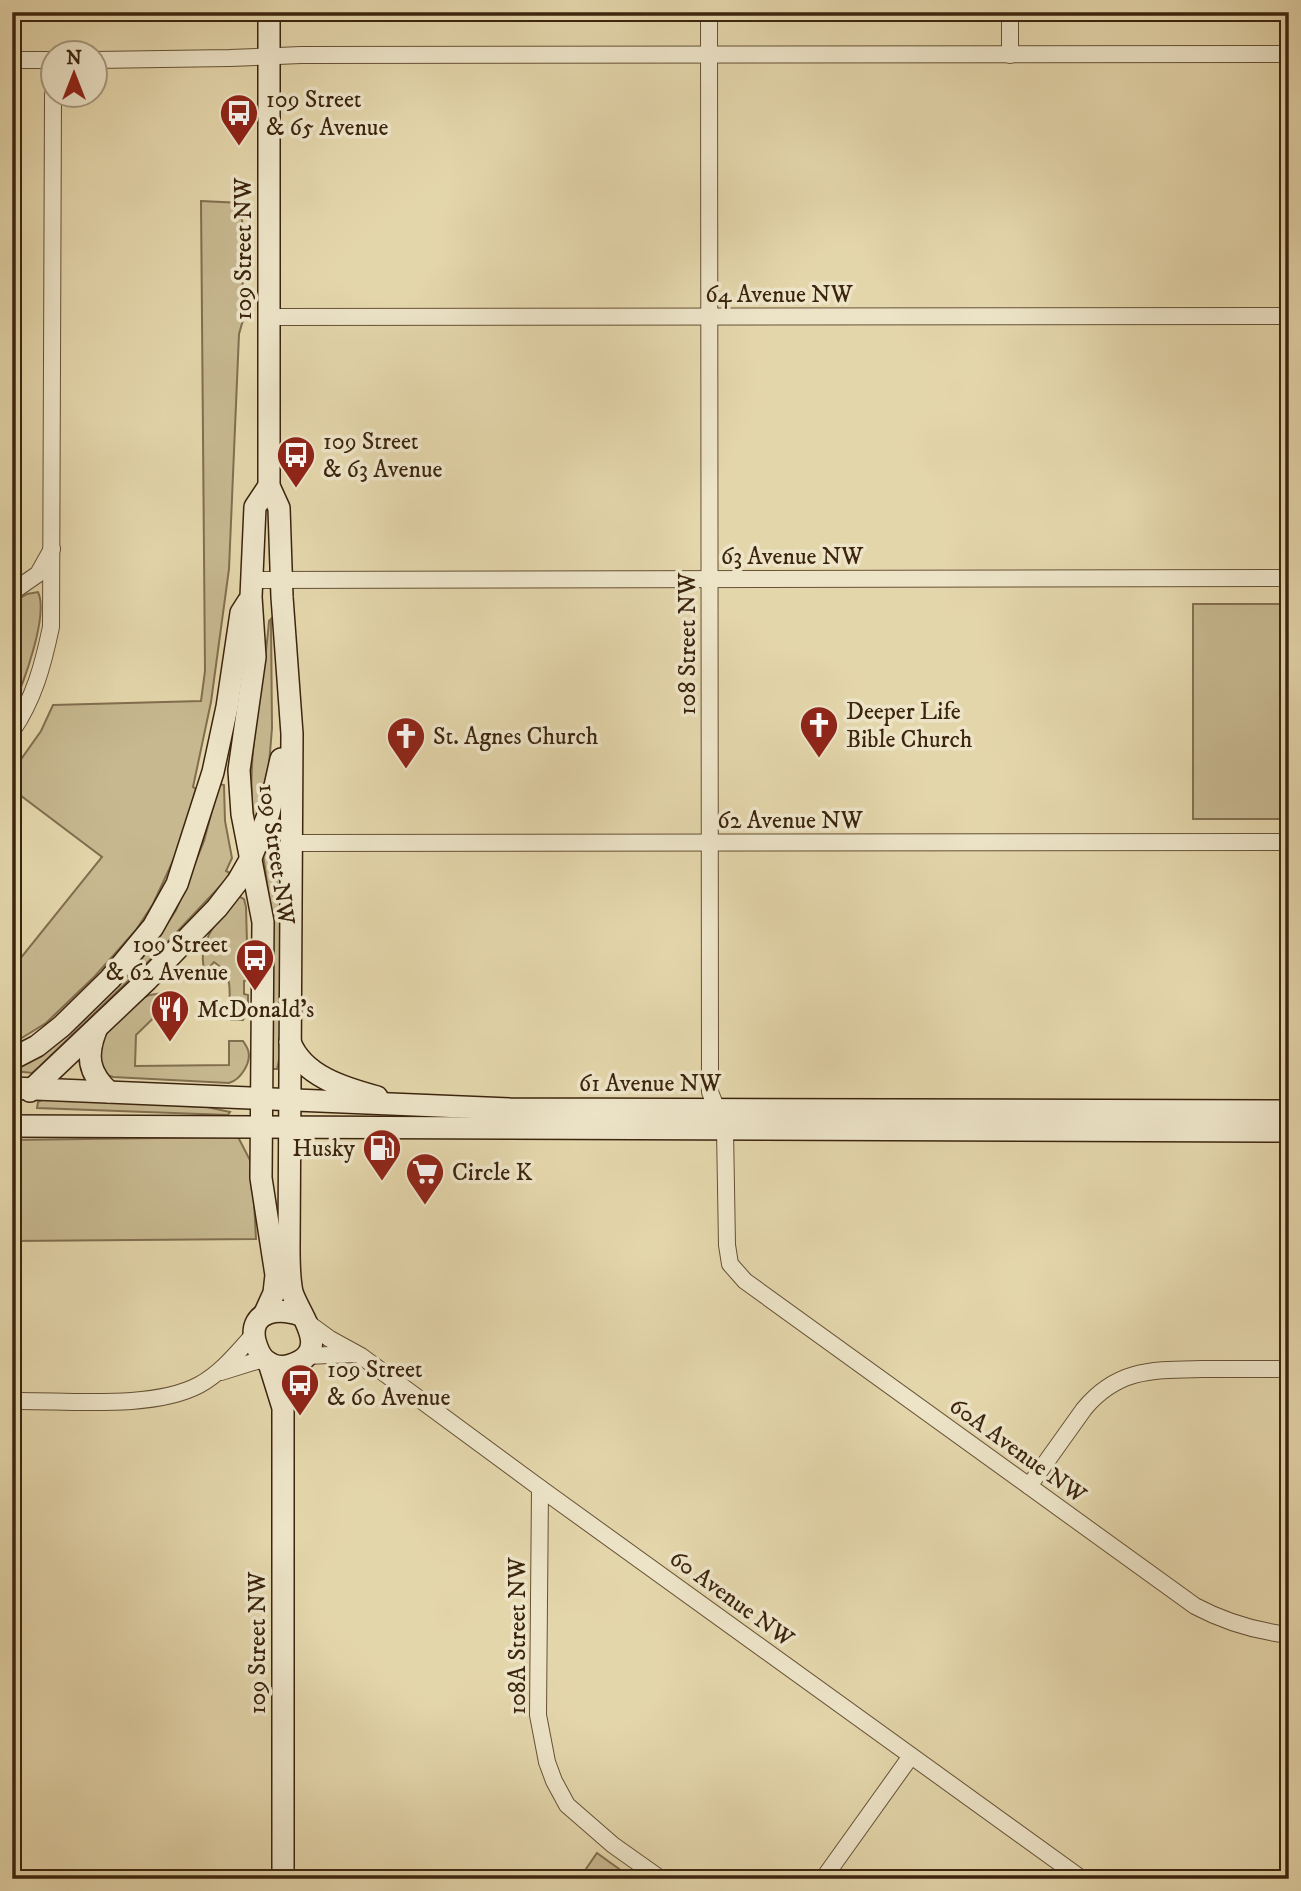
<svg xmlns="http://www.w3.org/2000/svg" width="1301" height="1891" font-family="'IM FELL DW Pica',serif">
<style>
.green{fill:#c7b890;stroke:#826e4f;stroke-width:2}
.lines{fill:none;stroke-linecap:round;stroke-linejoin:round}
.street-casing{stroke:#665135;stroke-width:18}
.secondary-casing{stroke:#3c250e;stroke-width:24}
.street{stroke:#ede4c8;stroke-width:16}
.secondary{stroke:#ede4c8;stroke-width:21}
.labels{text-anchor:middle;stroke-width:7;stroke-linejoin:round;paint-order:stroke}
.poi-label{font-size:24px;fill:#3c250e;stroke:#ede4c8;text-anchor:start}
.street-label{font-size:24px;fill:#3c250e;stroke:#ede4c8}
</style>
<rect width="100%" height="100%" fill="#e4d6ab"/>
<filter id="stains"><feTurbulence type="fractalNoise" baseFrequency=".00286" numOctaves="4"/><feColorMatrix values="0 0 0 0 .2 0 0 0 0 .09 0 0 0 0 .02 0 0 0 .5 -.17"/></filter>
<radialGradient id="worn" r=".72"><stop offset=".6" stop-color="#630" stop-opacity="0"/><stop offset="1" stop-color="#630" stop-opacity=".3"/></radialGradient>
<g class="green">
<path d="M 201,201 L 242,203 L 243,320 L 239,334 L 229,569 L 211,702 L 193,787 L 196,789 L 178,850 L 153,904 L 136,930 L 95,976 L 46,1023 L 12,1044 L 12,963 L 20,959 L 102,857 L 12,789 L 12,772 L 41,731 L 53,705 L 201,701 L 205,671 Z"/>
<path d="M 38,592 C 49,615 23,685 12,708 L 12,603 L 27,594 Z"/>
<rect x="1193" y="604" width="96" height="215"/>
<path d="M 271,619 L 272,728 L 269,765 L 256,818 L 253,818 C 246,751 264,687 269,621 Z"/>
<path d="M 219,784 L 224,785 L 225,821 L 232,858 L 226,871 L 230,873 L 224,882 L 158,952 L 39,1067 L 32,1073 L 15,1071 L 13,1067 L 72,1028 L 137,965 L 167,924 L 176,910 L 204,841 Z"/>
<path d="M 282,796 L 285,843 L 280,870 L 280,1056 L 277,1069 L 273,1069 L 272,920 L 263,854 Z"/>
<path d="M 238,896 L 244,899 L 246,907 L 248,980 L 244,981 L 244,994 L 248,995 L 248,1008 L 243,1020 L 231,1020 L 229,1015 C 229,993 235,976 214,962 L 205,972 C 195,943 220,917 238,896 Z"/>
<path d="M 164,993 L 172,994 L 173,999 L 136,1035 L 135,1066 L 229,1065 L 229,1041 L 243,1041 C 245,1044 247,1047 248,1050 C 252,1063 240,1080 229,1083 L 113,1077 L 104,1074 L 95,1046 C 104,1032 132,1002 147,996 C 152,994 158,994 164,993 Z"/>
<path d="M 46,1098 L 207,1107 L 230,1112 L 228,1115 L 37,1108 L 38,1102 Z"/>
<path d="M 238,1137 L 252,1164 L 256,1239 L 12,1241 L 12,1140 Z"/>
<path d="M 597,1853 L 633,1879 L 579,1879 Z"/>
</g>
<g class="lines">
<g class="street-casing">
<g id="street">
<path d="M 709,12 L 710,1080 L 710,1092 L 725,1130 L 727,1245 L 730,1264 L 745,1281 L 1195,1606 C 1225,1622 1255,1631 1289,1635"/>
<path d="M 1010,12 L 1010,55"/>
<path d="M 12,60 L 52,60"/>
<path d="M 94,60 L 230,58 L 301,55 L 1289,54"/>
<path d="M 269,317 L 1289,316"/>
<path d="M 253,580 L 1289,578"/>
<path d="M 12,592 L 38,574 L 52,549"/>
<path d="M 12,731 C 34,699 43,665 51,627 L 53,94"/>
<path d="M 291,843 L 1289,842"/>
<path d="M 308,1323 L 330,1339 L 361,1356 L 540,1488 L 1082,1879"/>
<path d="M 305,1356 L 356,1354"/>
<path d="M 221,1372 L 263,1359"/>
<path d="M 12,1401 C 66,1400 152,1410 199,1385 C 221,1373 237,1353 254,1334"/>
<path d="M 1029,1486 L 1084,1409 C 1118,1368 1154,1370 1202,1369 C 1227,1369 1252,1369 1278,1369"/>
<path d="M 540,1488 L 538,1715 L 547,1762 L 554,1781 L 567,1805 L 613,1845 L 661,1879"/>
<path d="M 823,1879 L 911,1756"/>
</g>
</g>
<g class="secondary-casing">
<g id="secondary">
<path d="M 269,12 L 269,486 L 279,508 L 282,597 L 292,734 L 289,1248 C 289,1263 289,1278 292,1292 C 299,1315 333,1351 291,1365 C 282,1368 272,1366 265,1360 C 260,1356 257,1348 255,1341 C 248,1309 282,1307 303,1316"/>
<path d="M 96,1030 C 86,1055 88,1073 109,1092"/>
<path d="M 290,1042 C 303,1076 344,1088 377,1097"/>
<path d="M 12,1059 L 37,1046 L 62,1026 L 110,979 L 153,927 L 177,884 L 213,772 L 227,707 L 241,613 L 248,602"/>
<path d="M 12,1088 L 510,1109 L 1289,1111"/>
<path d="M 30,1091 L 147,980 L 217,908 L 238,881 L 250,860 L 269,813 L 281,759"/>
<path d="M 12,1126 L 1289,1131"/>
<path d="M 264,1315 L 274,1293 L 276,1275 L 261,1178 L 263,922 L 242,814 L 239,770 L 255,657 L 251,597 L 255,507 L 269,486"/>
<path d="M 269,1363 L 283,1408 L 283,1879"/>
</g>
</g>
<use href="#street" class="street"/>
<use href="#secondary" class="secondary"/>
</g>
<defs>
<g id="bus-pin" transform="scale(2.0125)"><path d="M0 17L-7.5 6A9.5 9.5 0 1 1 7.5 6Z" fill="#8f2418" stroke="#ede4c8"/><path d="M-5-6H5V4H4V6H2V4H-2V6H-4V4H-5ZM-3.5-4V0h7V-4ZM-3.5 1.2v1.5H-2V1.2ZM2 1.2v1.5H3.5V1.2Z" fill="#fff"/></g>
<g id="church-pin" transform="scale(2.0125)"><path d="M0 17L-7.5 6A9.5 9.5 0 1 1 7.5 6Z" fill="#8f2418" stroke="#ede4c8"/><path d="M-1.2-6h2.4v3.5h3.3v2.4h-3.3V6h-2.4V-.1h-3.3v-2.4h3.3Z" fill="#fff"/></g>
<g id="restaurant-pin" transform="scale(2.0125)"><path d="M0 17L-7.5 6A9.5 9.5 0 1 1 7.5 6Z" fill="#8f2418" stroke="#ede4c8"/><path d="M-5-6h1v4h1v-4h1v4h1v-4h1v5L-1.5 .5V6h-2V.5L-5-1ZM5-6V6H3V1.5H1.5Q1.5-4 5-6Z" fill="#fff"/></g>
<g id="fuel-pin" transform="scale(2.0125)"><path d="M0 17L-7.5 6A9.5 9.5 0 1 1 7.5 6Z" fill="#8f2418" stroke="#ede4c8"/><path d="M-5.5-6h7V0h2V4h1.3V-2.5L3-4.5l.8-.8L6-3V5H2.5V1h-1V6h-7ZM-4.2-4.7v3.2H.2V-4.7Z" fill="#fff"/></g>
<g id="supermarket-pin" transform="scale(2.0125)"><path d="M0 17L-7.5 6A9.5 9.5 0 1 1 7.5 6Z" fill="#8f2418" stroke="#ede4c8"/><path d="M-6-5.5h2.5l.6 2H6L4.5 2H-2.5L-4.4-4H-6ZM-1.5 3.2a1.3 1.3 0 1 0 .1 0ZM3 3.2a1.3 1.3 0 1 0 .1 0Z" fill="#fff"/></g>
</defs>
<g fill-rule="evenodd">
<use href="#bus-pin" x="239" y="113"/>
<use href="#bus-pin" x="296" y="455"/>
<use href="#church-pin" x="819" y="725"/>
<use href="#church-pin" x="406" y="736"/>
<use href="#bus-pin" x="255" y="958"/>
<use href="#restaurant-pin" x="170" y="1009"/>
<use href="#fuel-pin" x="382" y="1148"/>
<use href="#supermarket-pin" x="425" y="1172"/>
<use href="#bus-pin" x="300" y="1383"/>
</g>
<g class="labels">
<g class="poi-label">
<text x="266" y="107">109 Street<tspan x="266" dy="28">&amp; 65 Avenue</tspan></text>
<text x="323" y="449">109 Street<tspan x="323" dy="28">&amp; 63 Avenue</tspan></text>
<text x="846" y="719">Deeper Life<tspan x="846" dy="28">Bible Church</tspan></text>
<text x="433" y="744">St. Agnes Church</text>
<text x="228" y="952" text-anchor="end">109 Street<tspan x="228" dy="28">&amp; 62 Avenue</tspan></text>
<text x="197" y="1017">McDonald's</text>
<text x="355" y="1156" text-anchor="end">Husky</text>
<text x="452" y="1180">Circle K</text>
<text x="327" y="1377">109 Street<tspan x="327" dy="28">&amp; 60 Avenue</tspan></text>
</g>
<g class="street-label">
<text transform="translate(243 249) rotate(-90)" y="8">109 Street NW</text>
<text x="779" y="302">64 Avenue NW</text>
<text x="792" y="564">63 Avenue NW</text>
<text transform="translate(687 644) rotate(-90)" y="8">108 Street NW</text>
<text x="790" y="828">62 Avenue NW</text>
<text transform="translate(277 854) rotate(82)" y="8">109 Street NW</text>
<text x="650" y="1091">61 Avenue NW</text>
<text transform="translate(1018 1450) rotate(36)" y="8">60A Avenue NW</text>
<text transform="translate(732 1598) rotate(36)" y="8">60 Avenue NW</text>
<text transform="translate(517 1636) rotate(-90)" y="8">108A Street NW</text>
<text transform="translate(257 1643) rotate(-90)" y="8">109 Street NW</text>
</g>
</g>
<rect width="1301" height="1891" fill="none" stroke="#e4d6ab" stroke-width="42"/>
<rect x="14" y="14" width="1273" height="1863" fill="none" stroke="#3c250e" stroke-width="3.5"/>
<rect x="21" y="21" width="1259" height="1849" fill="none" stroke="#3c250e" stroke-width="2"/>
<g transform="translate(74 74)"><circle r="33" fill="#ede4c8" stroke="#a6987e" stroke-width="2"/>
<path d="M0-5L12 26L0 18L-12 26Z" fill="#8f2418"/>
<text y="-10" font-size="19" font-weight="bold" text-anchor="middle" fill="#3c250e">N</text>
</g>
<rect width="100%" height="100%" filter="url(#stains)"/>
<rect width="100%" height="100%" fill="url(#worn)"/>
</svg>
